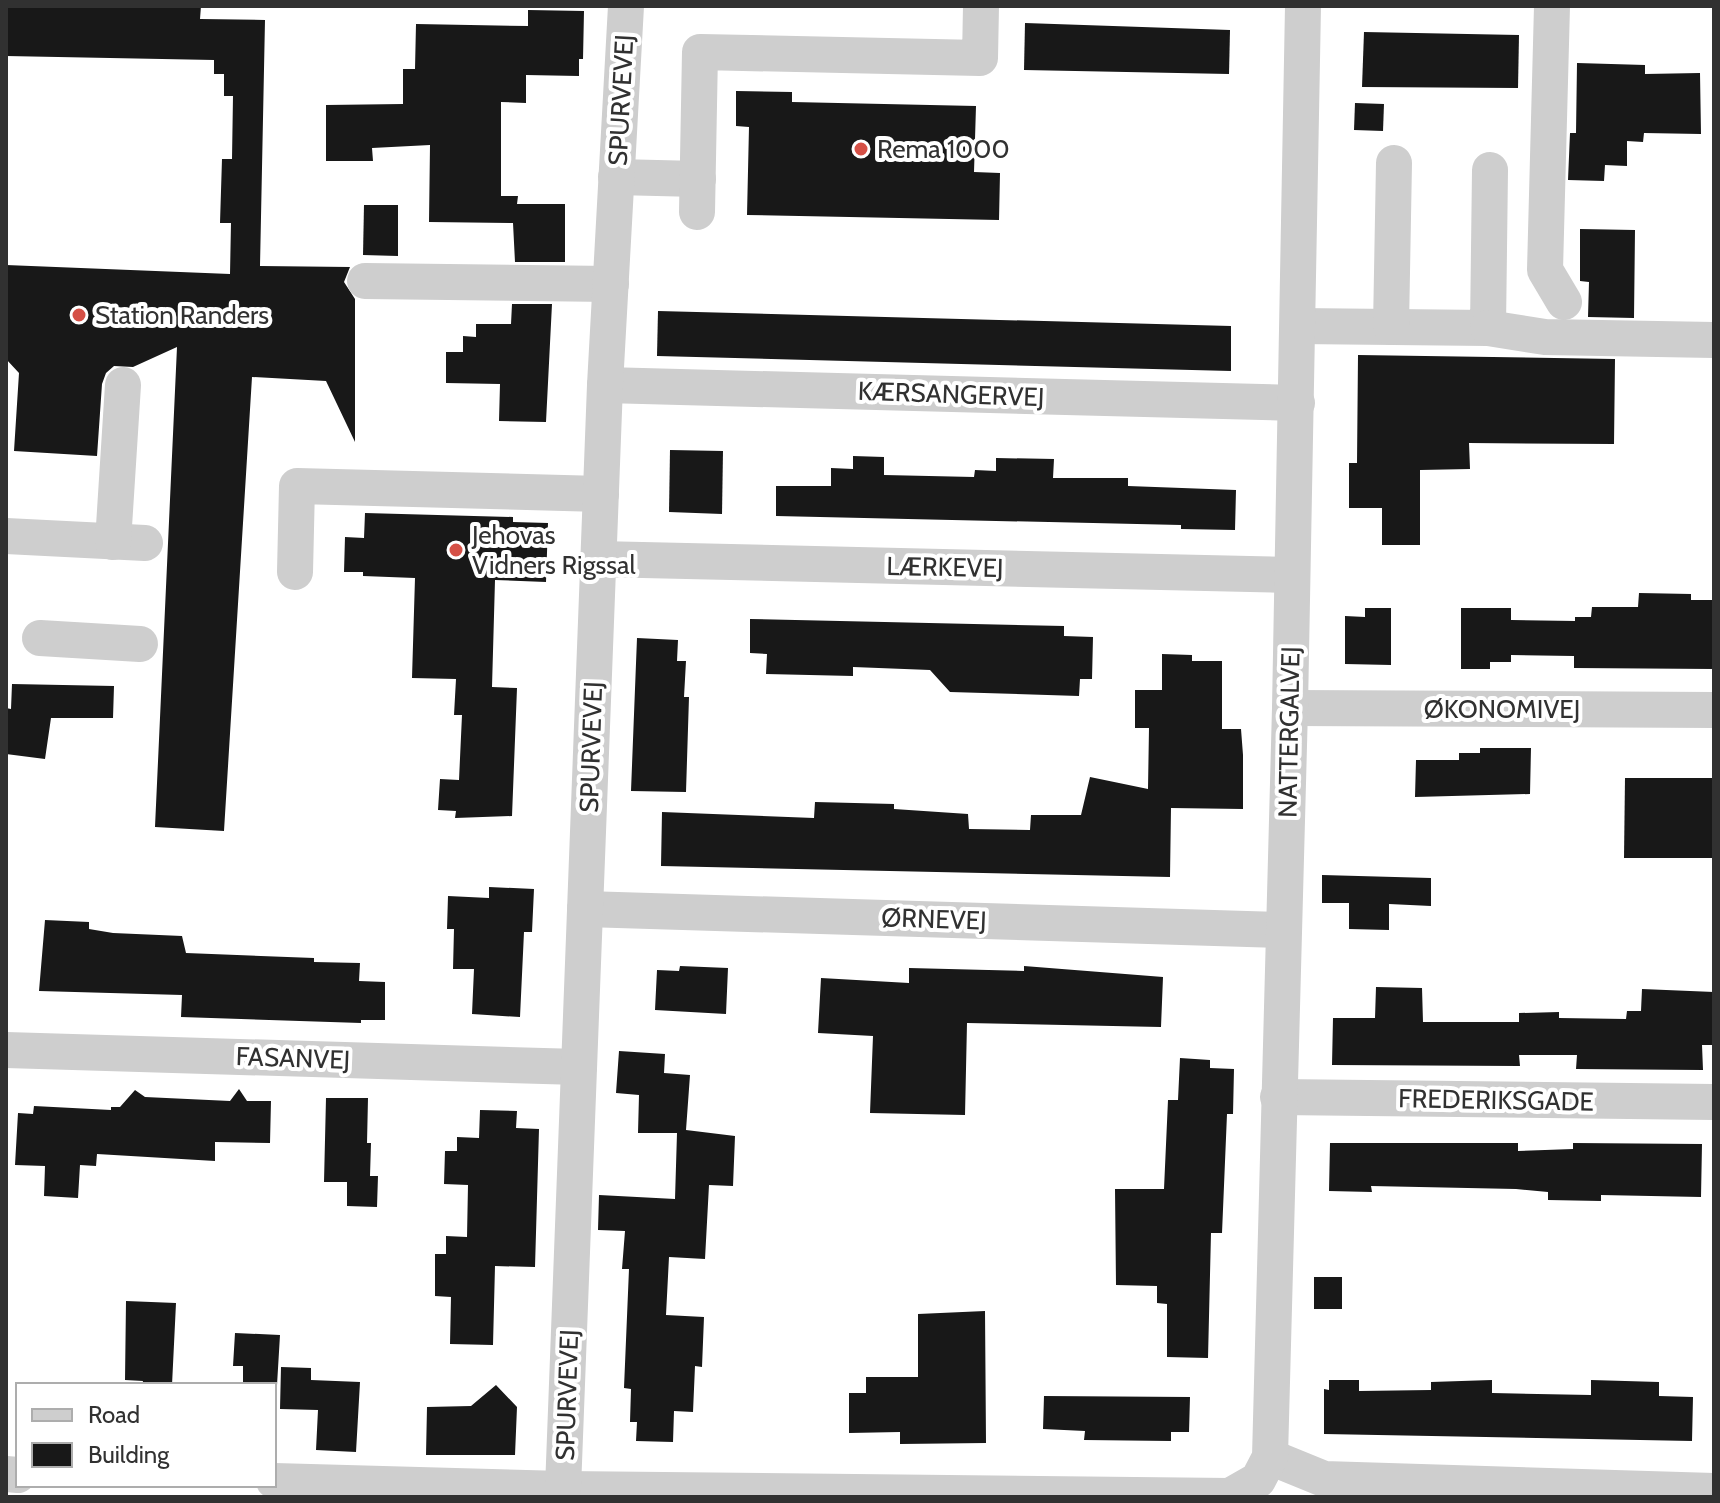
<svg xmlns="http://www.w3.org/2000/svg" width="1720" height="1503" font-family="Cabin,sans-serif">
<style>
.building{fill:#181818}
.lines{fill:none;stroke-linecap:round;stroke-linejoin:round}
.minor{stroke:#cecece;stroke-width:36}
.poi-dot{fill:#d55046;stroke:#fff;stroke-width:3}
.labels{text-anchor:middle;stroke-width:8;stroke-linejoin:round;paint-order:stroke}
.street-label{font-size:26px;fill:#313131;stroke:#fff}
.poi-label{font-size:26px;fill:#313131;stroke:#fff;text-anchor:start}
</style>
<rect width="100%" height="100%" fill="#fff"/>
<g class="building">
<path d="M 6,6 L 201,6 L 200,19 L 265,20 L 260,266 L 350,267 L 344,282 L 355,299 L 355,442 L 326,381 L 252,377 L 224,831 L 155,827 L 177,347 L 133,367 L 114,366 L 106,373 L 102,384 L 97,456 L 14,451 L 19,373 L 6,359 L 6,265 L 230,274 L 231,223 L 220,223 L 222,159 L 232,159 L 233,96 L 224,96 L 224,74 L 214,74 L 214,60 L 6,56 Z"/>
<path d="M 528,10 L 584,11 L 583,59 L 579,59 L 579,76 L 526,75 L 526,103 L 501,102 L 501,196 L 518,196 L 517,204 L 565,204 L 565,262 L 515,262 L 513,223 L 429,222 L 430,145 L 372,148 L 373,161 L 326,161 L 326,105 L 403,104 L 403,69 L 415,69 L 416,24 L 528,26 Z"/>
<path d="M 1025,23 L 1230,30 L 1229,74 L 1024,70 Z"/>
<path d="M 1364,32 L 1519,35 L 1518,88 L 1362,87 Z"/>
<path d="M 1577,63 L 1645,65 L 1645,74 L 1700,73 L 1701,134 L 1644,133 L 1643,142 L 1627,141 L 1627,166 L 1605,165 L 1604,181 L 1568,180 L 1570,133 L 1576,133 Z"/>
<path d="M 736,91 L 792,92 L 792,102 L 976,106 L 974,172 L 1000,173 L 999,220 L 747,215 L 749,127 L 736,126 Z"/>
<path d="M 1355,103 L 1384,104 L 1383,131 L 1354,130 Z"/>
<path d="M 364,205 L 398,205 L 398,256 L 363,255 Z"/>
<path d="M 1580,229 L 1635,230 L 1634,318 L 1588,317 L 1589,282 L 1580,281 Z"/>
<path d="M 512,304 L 552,304 L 546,422 L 499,421 L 500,384 L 446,383 L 446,352 L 463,352 L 463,336 L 476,337 L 476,324 L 511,324 Z"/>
<path d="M 658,311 L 1231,326 L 1231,371 L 657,356 Z"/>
<path d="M 1358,355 L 1615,359 L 1614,444 L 1469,443 L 1470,469 L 1420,470 L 1420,545 L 1382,545 L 1382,508 L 1349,508 L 1349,463 L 1357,463 Z"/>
<path d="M 670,450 L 723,451 L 722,514 L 669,512 Z"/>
<path d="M 853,456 L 884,457 L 884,475 L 974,477 L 975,470 L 996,471 L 996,458 L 1054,459 L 1053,478 L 1128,478 L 1128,486 L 1236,490 L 1235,530 L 1181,529 L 1181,525 L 776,516 L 776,486 L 831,486 L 831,468 L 853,469 Z"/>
<path d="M 365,513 L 513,517 L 513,522 L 548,523 L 546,582 L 495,580 L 492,687 L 517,688 L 512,816 L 455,818 L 456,811 L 438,810 L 440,779 L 459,780 L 462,715 L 454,715 L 456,679 L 412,678 L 415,578 L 363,576 L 363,572 L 344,572 L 345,537 L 364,538 Z"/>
<path d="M 1639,593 L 1691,594 L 1691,600 L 1714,600 L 1714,669 L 1574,668 L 1574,656 L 1511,655 L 1511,662 L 1490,662 L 1490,669 L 1461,669 L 1461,608 L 1511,608 L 1511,620 L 1575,621 L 1575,617 L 1591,617 L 1592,607 L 1638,607 Z"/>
<path d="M 1365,608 L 1391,608 L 1391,665 L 1345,664 L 1345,616 L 1365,617 Z"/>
<path d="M 750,619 L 1064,626 L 1064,636 L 1093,637 L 1092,679 L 1080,679 L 1079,696 L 950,692 L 930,670 L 853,667 L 853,676 L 766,674 L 767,654 L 750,653 Z"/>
<path d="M 637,638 L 678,640 L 677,661 L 686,661 L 684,697 L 689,697 L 686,792 L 631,791 Z"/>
<path d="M 1162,654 L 1192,655 L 1192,661 L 1222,661 L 1222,729 L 1241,729 L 1243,755 L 1243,809 L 1171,808 L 1170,877 L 661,866 L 662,812 L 814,818 L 815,802 L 894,804 L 894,809 L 968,814 L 969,829 L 1030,830 L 1031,815 L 1081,815 L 1090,777 L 1148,789 L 1149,728 L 1135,728 L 1135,690 L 1162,690 Z"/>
<path d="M 12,684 L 114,686 L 113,718 L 51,718 L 45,759 L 6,754 L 6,708 L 11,709 Z"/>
<path d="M 1480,748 L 1531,748 L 1530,794 L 1415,797 L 1416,760 L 1459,760 L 1459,753 L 1480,753 Z"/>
<path d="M 1625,778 L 1714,778 L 1714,858 L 1624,858 Z"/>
<path d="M 1322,875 L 1431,878 L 1431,906 L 1389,904 L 1389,930 L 1349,929 L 1349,903 L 1322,903 Z"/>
<path d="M 489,887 L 534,889 L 532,932 L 524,932 L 520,1017 L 472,1014 L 474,969 L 453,969 L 454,929 L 447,929 L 448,896 L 489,898 Z"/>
<path d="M 45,920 L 89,922 L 89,929 L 113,933 L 182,936 L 186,953 L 314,958 L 314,962 L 360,963 L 359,981 L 385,982 L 385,1020 L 361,1020 L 361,1023 L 181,1017 L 182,995 L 39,991 Z"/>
<path d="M 680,966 L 728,968 L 726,1014 L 655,1010 L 657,970 L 679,971 Z"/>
<path d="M 1024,966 L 1163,977 L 1161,1027 L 967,1023 L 965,1115 L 870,1113 L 873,1036 L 818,1033 L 821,978 L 909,983 L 909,968 L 1024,971 Z"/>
<path d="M 1376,987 L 1422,988 L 1423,1022 L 1519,1022 L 1519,1013 L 1559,1012 L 1559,1018 L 1626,1019 L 1627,1011 L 1641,1011 L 1642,989 L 1714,992 L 1714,1045 L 1702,1045 L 1703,1070 L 1576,1069 L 1577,1055 L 1519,1055 L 1520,1066 L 1332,1065 L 1333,1018 L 1375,1018 Z"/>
<path d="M 619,1051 L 665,1054 L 664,1073 L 690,1075 L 686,1130 L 735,1136 L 733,1186 L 709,1185 L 705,1259 L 669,1257 L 666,1315 L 704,1317 L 702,1367 L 695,1366 L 693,1412 L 674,1411 L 673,1442 L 636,1441 L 637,1422 L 630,1422 L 631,1389 L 624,1388 L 629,1269 L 622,1269 L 625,1231 L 598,1230 L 599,1195 L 675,1199 L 677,1133 L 638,1133 L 639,1095 L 616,1093 Z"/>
<path d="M 1180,1058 L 1210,1060 L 1210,1068 L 1234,1069 L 1233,1114 L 1227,1114 L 1222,1233 L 1211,1233 L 1208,1358 L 1167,1357 L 1167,1304 L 1157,1303 L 1157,1286 L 1116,1285 L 1115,1189 L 1164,1189 L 1168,1100 L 1178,1100 Z"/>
<path d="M 239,1089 L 247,1101 L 271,1101 L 270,1143 L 215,1142 L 215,1161 L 97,1154 L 96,1166 L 80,1165 L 78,1198 L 44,1196 L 45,1166 L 15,1165 L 18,1113 L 33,1114 L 34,1106 L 111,1110 L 111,1107 L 120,1107 L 135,1090 L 145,1097 L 230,1101 Z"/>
<path d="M 326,1098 L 368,1098 L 367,1143 L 371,1143 L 370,1176 L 378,1176 L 377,1207 L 347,1206 L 347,1182 L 324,1182 Z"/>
<path d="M 480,1110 L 517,1111 L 516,1128 L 539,1129 L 535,1267 L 495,1266 L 493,1345 L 450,1344 L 451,1297 L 435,1296 L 435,1254 L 446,1254 L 446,1236 L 467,1237 L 468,1185 L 444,1184 L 445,1151 L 457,1151 L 457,1137 L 479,1138 Z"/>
<path d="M 1330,1143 L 1518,1143 L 1518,1151 L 1573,1149 L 1573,1143 L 1702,1144 L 1701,1197 L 1601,1195 L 1601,1201 L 1548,1200 L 1548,1192 L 1516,1189 L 1371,1186 L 1372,1192 L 1329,1191 Z"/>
<rect x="1314" y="1277" width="28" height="32"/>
<path d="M 126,1301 L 176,1303 L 172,1385 L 142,1385 L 143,1381 L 125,1380 Z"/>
<path d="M 985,1311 L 986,1443 L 900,1444 L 900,1432 L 849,1433 L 849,1393 L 866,1393 L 866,1377 L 918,1377 L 918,1314 Z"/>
<path d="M 235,1333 L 280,1335 L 277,1385 L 243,1385 L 243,1366 L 233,1366 Z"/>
<path d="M 281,1367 L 311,1368 L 311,1380 L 360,1382 L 356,1452 L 316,1450 L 318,1410 L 280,1409 Z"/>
<path d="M 1329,1380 L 1359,1380 L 1359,1391 L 1431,1390 L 1431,1382 L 1492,1380 L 1492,1393 L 1591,1395 L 1591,1380 L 1659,1382 L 1659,1396 L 1693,1397 L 1692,1441 L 1324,1434 L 1324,1389 L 1329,1390 Z"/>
<path d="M 496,1385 L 517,1407 L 515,1455 L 426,1455 L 427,1407 L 471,1406 Z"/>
<path d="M 1044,1396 L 1190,1397 L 1189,1432 L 1171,1432 L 1171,1441 L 1084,1440 L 1085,1431 L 1043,1429 Z"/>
</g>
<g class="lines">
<g class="minor">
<path d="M 1552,6 L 1545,270 L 1564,302"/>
<path d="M 616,177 L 698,179"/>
<path d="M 697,212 L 700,52 L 980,58 L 981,6"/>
<path d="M 365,281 L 611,284"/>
<path d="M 1298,326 L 1488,328 L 1490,170"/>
<path d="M 1391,327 L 1394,163"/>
<path d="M 1488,328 L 1545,337 L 1714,340"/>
<path d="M 605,385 L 1297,403"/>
<path d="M 6,536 L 145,543"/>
<path d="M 113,542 L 123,385"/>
<path d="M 598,559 L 1292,575"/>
<path d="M 295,572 L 297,486 L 601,494"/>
<path d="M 40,638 L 140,644"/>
<path d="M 1290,708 L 1714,710"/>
<path d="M 585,909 L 1283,930"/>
<path d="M 6,1050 L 579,1067"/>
<path d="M 1278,1097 L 1714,1102"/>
<path d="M 1270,1457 L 1324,1479 L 1714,1491"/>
<path d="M 6,1474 L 18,1475"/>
<path d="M 274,1481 L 563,1489 L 1230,1496 L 1258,1480 L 1270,1457 L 1290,708 L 1303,6"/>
<path d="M 563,1489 L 605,385 L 626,6"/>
</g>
</g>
<g class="poi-dot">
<circle cx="861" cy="149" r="8"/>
<circle cx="79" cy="315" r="8"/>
<circle cx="456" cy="550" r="8"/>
</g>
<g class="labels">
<g class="street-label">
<text transform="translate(621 100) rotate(-87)" y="9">SPURVEVEJ</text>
<text transform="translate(951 394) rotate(2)" y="9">KÆRSANGERVEJ</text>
<text transform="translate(945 567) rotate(1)" y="9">LÆRKEVEJ</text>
<text x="1502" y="718">ØKONOMIVEJ</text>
<text transform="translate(1289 732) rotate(-89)" y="9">NATTERGALVEJ</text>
<text transform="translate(591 747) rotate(-88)" y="9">SPURVEVEJ</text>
<text transform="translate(934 919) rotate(2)" y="9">ØRNEVEJ</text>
<text transform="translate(293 1058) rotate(2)" y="9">FASANVEJ</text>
<text transform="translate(1496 1100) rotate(1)" y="9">FREDERIKSGADE</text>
<text transform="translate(567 1395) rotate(-88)" y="9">SPURVEVEJ</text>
</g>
<g class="poi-label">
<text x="877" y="158">Rema 1000</text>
<text x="95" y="324">Station Randers</text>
<text x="472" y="544">Jehovas<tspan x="472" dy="30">Vidners Rigssal</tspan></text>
</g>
</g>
<rect width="1720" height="1503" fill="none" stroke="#313131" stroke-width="16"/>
<rect x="16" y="1383" width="260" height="104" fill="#ffffff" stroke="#adadad" stroke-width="2"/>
<rect x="32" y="1409" width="40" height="12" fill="#cecece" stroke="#adadad" stroke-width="2"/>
<text x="88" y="1423" font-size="24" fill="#313131">Road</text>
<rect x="32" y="1443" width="40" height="24" fill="#181818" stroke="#adadad" stroke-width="2"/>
<text x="88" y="1463" font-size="24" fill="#313131">Building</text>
</svg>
